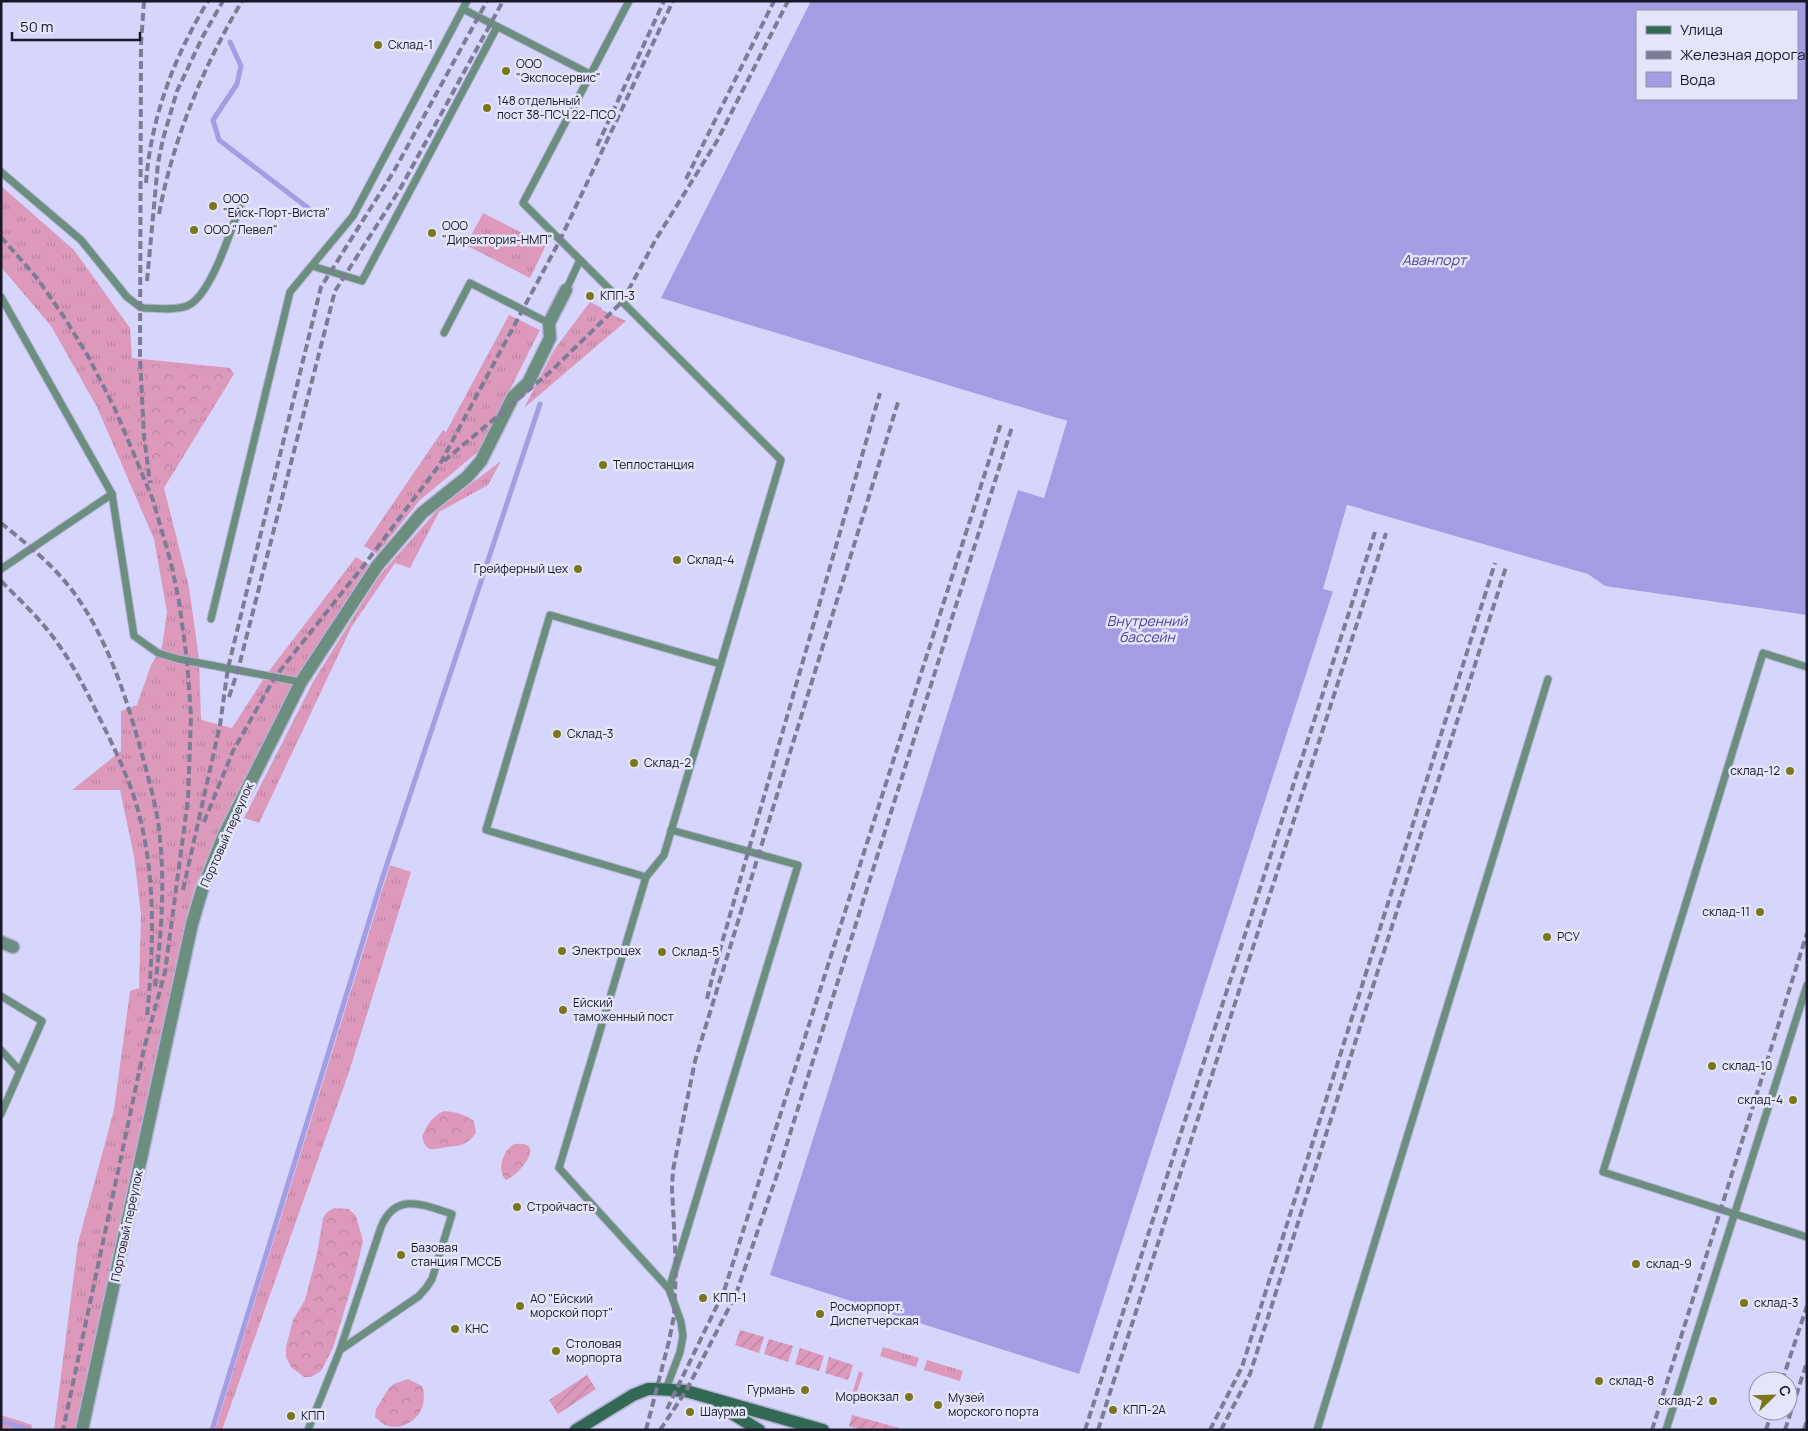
<svg xmlns="http://www.w3.org/2000/svg" width="1808" height="1431" font-family="Manrope,sans-serif">
<style>
.grass{fill:url(#grass-tufts)}
.forest{fill:url(#forest-crowns)}
.garden{fill:url(#garden-furrows)}
.water{fill:#a39de3;fill-rule:evenodd}
.pier{fill:#d6d5fc}
.lines{fill:none;stroke-linecap:round;stroke-linejoin:round}
.stream{stroke:#a39de3;stroke-width:5}
.lane-casing{stroke:#b4b3d5;stroke-width:9}
.street-casing{stroke:#b4b3d5;stroke-width:15}
.secondary-casing{stroke:#b4b3d5;stroke-width:15}
.lane{stroke:#6b8e7f;stroke-width:7}
.street{stroke:#6b8e7f;stroke-width:12}
.secondary{stroke:#326955;stroke-width:12}
.rail{stroke:#7d7c97;stroke-width:4;stroke-dasharray:8 4;stroke-linecap:butt}
.poi-dot{fill:#79761b;stroke:#e4e4fb;stroke-width:2}
.labels{text-anchor:middle;stroke-width:5;stroke-linejoin:round;paint-order:stroke}
.poi-label{font-size:12px;fill:#191826;stroke:#e4e4fb;text-anchor:start}
.street-label{font-size:12px;fill:#191826;stroke:#e4e4fb}
.water-label{font-size:14px;font-style:italic;fill:#4f4194;stroke:#e4e4fb}
</style>
<defs>
<pattern id="grass-tufts" width="24" height="20" patternUnits="userSpaceOnUse" patternTransform="scale(1.25)"><rect width="24" height="20" fill="#dc99bc"/><path d="M3 7l-1-3M5 7V3M7 7l1-3M15 17l-1-3M17 17v-4M19 17l1-3" fill="none" stroke="#bc83a1"/></pattern>
<pattern id="forest-crowns" width="20" height="18" patternUnits="userSpaceOnUse" patternTransform="scale(1.25)"><rect width="20" height="18" fill="#dc99bc"/><path d="M2 6a3 3 0 1 1 6 0M12 15a3 3 0 1 1 6 0" fill="none" stroke="#bc83a1"/></pattern>
<pattern id="garden-furrows" width="10" height="10" patternUnits="userSpaceOnUse" patternTransform="scale(1.25)"><rect width="10" height="10" fill="#dc99bc"/><path d="M-1 1l2-2M0 10L10 0M9 11l2-2" fill="none" stroke="#bc83a1"/></pattern>
</defs>
<rect width="100%" height="100%" fill="#d6d5fc"/>
<g class="grass">
<path d="M 1,186 L 74,250 L 130,328 L 132,358 L 230,368 L 234,374 L 164,488 L 189,587 L 199,659 L 201,720 L 232,728 L 266,675 L 356,557 L 369,565 L 297,677 L 195,886 L 185,923 L 75,1430 L 54,1430 L 78,1243 L 114,1110 L 130,991 L 139,988 L 141,914 L 134,856 L 120,790 L 72,790 L 121,751 L 121,711 L 137,705 L 151,665 L 162,647 L 167,612 L 154,539 L 97,407 L 51,326 L 1,267 Z"/>
<path d="M 483,213 L 546,245 L 530,278 L 466,245 Z"/>
<path d="M 590,302 L 602,308 L 602,310 L 626,321 L 524,408 L 554,350 Z"/>
<path d="M 509,315 L 540,330 L 479,451 L 420,500 L 377,554 L 364,546 L 443,430 L 446,432 Z"/>
<path d="M 501,461 L 488,485 L 439,512 L 410,568 L 395,563 L 352,626 L 259,823 L 244,818 L 314,680 L 379,576 L 439,508 Z"/>
<path d="M 390,865 L 411,872 L 349,1072 L 222,1430 L 215,1430 Z"/>
<path d="M 883,1347 L 919,1358 L 916,1367 L 880,1356 Z"/>
<path d="M 927,1360 L 963,1371 L 960,1381 L 924,1370 Z"/>
<path d="M 859,1371 L 863,1373 L 855,1398 L 851,1397 Z"/>
<path d="M 1,1415 L 32,1425 L 31,1430 L 6,1430 L 1,1428 Z"/>
</g>
<g class="forest">
<path d="M 150,364 C 164,365 217,367 226,375 L 223,385 L 183,444 L 177,462 L 166,474 L 162,474 L 155,461 L 144,370 L 145,366 Z"/>
<path d="M 444,1111 C 456,1112 464,1114 474,1121 L 476,1133 C 467,1145 461,1146 446,1147 C 433,1149 427,1154 422,1137 C 427,1125 431,1117 444,1111 Z"/>
<path d="M 515,1144 C 547,1140 521,1174 506,1180 C 496,1171 503,1149 515,1144 Z"/>
<path d="M 334,1208 L 349,1209 L 356,1216 L 363,1241 L 355,1275 L 333,1348 L 321,1371 L 311,1377 L 304,1377 L 291,1367 L 286,1357 L 286,1347 L 293,1320 L 305,1300 L 317,1254 L 323,1218 L 327,1212 Z"/>
<path d="M 408,1379 L 422,1386 C 430,1407 413,1431 388,1426 C 383,1425 379,1420 375,1417 L 376,1409 L 389,1388 L 394,1384 Z"/>
</g>
<g class="garden">
<path d="M 740,1330 L 764,1337 L 759,1353 L 735,1345 Z"/>
<path d="M 769,1339 L 793,1346 L 788,1362 L 764,1354 Z"/>
<path d="M 800,1348 L 824,1356 L 819,1371 L 795,1364 Z"/>
<path d="M 829,1357 L 853,1365 L 848,1380 L 825,1373 Z"/>
<path d="M 587,1375 L 596,1389 L 558,1414 L 549,1400 Z"/>
<path d="M 852,1415 L 899,1428 L 899,1430 L 863,1430 L 849,1426 Z"/>
</g>
<path class="water" d="M 811,1 L 1807,1 L 1807,615 L 1605,586 L 1588,574 L 1347,505 L 1324,588 L 1333,591 L 1079,1374 L 770,1275 L 1018,490 L 1044,498 L 1067,421 L 661,298 ZM 1637,11 L 1797,11 L 1797,99 L 1637,99 Z"/>
<g class="pier">
<path d="M 1058,418 L 1067,421 L 1044,498 L 1035,495 L 1035,493 L 1043,495 L 1064,423 L 1057,421 Z"/>
<path d="M 1347,505 L 1363,509 L 1362,511 L 1349,508 L 1327,587 L 1334,589 L 1335,592 L 1323,589 Z"/>
</g>
<g class="lines">
<g class="stream">
<path d="M 230,42 L 241,66 L 237,84 L 213,120 L 219,140 L 312,211"/>
<path d="M 1,1421 L 30,1430"/>
<path d="M 212,1430 L 383,876 L 540,404"/>
</g>
<g class="lane-casing">
<g id="lane">
<path d="M 629,1 L 523,203 L 781,460 L 664,855 L 646,877 L 559,1168 L 669,1289 L 681,1322 L 683,1336 L 680,1352 L 666,1389"/>
<path d="M 463,9 L 590,74"/>
<path d="M 1,172 L 81,240 L 127,297 L 140,307 L 144,308 C 158,308 174,311 187,306 C 212,296 233,223 243,198"/>
<path d="M 312,266 L 362,281 L 497,27"/>
<path d="M 566,290 L 580,260"/>
<path d="M 1,297 L 112,494 L 1,569"/>
<path d="M 444,333 L 470,283 L 549,323"/>
<path d="M 112,494 L 134,636 L 158,653 L 178,659 L 301,682"/>
<path d="M 211,619 L 290,292 L 353,216 L 467,1"/>
<path d="M 1807,667 L 1763,653 L 1603,1172 L 1807,1237"/>
<path d="M 646,877 L 486,830 L 550,615 L 720,664"/>
<path d="M 1,996 L 42,1021 L 1,1114"/>
<path d="M 1,1050 L 20,1071"/>
<path d="M 669,1289 L 798,865 L 671,830"/>
<path d="M 308,1430 L 340,1350 L 381,1227 C 396,1191 424,1205 452,1214 L 432,1279 L 426,1288 L 419,1296 L 340,1350"/>
<path d="M 1317,1430 L 1548,679"/>
<path d="M 1666,1430 L 1807,985"/>
</g>
</g>
<g class="street-casing">
<g id="street">
<path d="M 1,942 L 13,947"/>
<path d="M 82,1430 L 192,924 L 202,890 L 224,835 L 301,682 L 377,566 L 422,513 L 467,477 L 481,461 L 513,397 L 528,383 L 550,338 L 549,323 L 566,290"/>
</g>
</g>
<g class="secondary-casing">
<g id="secondary">
<path d="M 720,1406 L 759,1430"/>
<path d="M 576,1430 L 633,1395 L 648,1389 L 657,1389 L 686,1391 L 823,1430"/>
</g>
</g>
<use href="#lane" class="lane"/>
<use href="#street" class="street"/>
<use href="#secondary" class="secondary"/>
<g class="rail">
<path d="M 144,1 L 141,44 L 140,358 L 144,436 L 150,483"/>
<path d="M 597,146 L 664,1"/>
<path d="M 686,179 L 774,1"/>
<path d="M 146,183 C 151,117 174,57 208,1"/>
<path d="M 159,214 C 173,139 203,67 242,1"/>
<path d="M 1,237 L 37,278 L 64,317 L 88,356 L 115,409 L 153,500 L 171,563 L 179,601 L 187,660 L 191,716 L 188,799 L 165,972 L 144,1049 L 63,1430"/>
<path d="M 147,281 L 158,163 L 163,139 L 177,91 L 203,36 L 223,1"/>
<path d="M 444,461 L 550,372 L 622,302 L 656,239 L 717,141 L 788,1"/>
<path d="M 1,523 C 28,545 57,568 77,597 C 110,644 128,703 143,758 C 150,784 158,812 160,839 C 165,888 161,938 155,987"/>
<path d="M 1,581 C 19,599 38,617 53,637 C 72,662 86,690 100,719 C 112,743 123,766 132,791 C 157,863 154,942 147,1017"/>
<path d="M 229,697 L 238,670 L 335,291 L 400,189 L 503,1"/>
<path d="M 204,822 L 233,751 L 275,677 L 368,560 L 440,464 L 560,240 L 673,1"/>
<path d="M 183,890 L 220,725 L 228,668 L 321,287 L 394,171 L 487,1"/>
<path d="M 707,999 L 713,974 L 880,393"/>
<path d="M 1782,1381 L 1807,1306"/>
<path d="M 667,1409 L 724,1291 L 1001,423"/>
<path d="M 646,1430 L 669,1341 L 674,1316 L 676,1267 L 672,1188 L 673,1170 L 695,1061 L 899,399"/>
<path d="M 660,1430 L 686,1391 L 736,1294 L 778,1172 L 1012,427"/>
<path d="M 1085,1430 L 1375,532"/>
<path d="M 1098,1430 L 1386,533"/>
<path d="M 1210,1430 L 1242,1367 L 1495,563"/>
<path d="M 1221,1430 L 1250,1374 L 1506,567"/>
<path d="M 1652,1430 L 1807,933"/>
<path d="M 1766,1430 L 1772,1411"/>
<path d="M 1785,1430 L 1807,1362"/>
<path d="M 1804,1430 L 1807,1420"/>
</g>
</g>
<g class="poi-dot">
<circle cx="378" cy="45" r="5"/>
<circle cx="506" cy="71" r="5"/>
<circle cx="487" cy="108" r="5"/>
<circle cx="213" cy="206" r="5"/>
<circle cx="194" cy="230" r="5"/>
<circle cx="432" cy="233" r="5"/>
<circle cx="590" cy="296" r="5"/>
<circle cx="603" cy="465" r="5"/>
<circle cx="677" cy="560" r="5"/>
<circle cx="578" cy="569" r="5"/>
<circle cx="557" cy="734" r="5"/>
<circle cx="634" cy="763" r="5"/>
<circle cx="1790" cy="771" r="5"/>
<circle cx="1760" cy="912" r="5"/>
<circle cx="1547" cy="937" r="5"/>
<circle cx="562" cy="951" r="5"/>
<circle cx="662" cy="952" r="5"/>
<circle cx="563" cy="1010" r="5"/>
<circle cx="1712" cy="1066" r="5"/>
<circle cx="1793" cy="1100" r="5"/>
<circle cx="517" cy="1207" r="5"/>
<circle cx="401" cy="1255" r="5"/>
<circle cx="1636" cy="1264" r="5"/>
<circle cx="703" cy="1298" r="5"/>
<circle cx="1744" cy="1303" r="5"/>
<circle cx="520" cy="1306" r="5"/>
<circle cx="820" cy="1314" r="5"/>
<circle cx="455" cy="1329" r="5"/>
<circle cx="556" cy="1351" r="5"/>
<circle cx="1599" cy="1381" r="5"/>
<circle cx="805" cy="1390" r="5"/>
<circle cx="909" cy="1397" r="5"/>
<circle cx="1713" cy="1401" r="5"/>
<circle cx="938" cy="1405" r="5"/>
<circle cx="1113" cy="1410" r="5"/>
<circle cx="690" cy="1412" r="5"/>
<circle cx="291" cy="1416" r="5"/>
</g>
<g class="labels">
<g class="poi-label">
<text x="388" y="49">Склад-1</text>
<text x="516" y="68">ООО<tspan x="516" dy="14">"Экспосервис"</tspan></text>
<text x="497" y="105">148 отдельный<tspan x="497" dy="14">пост 38-ПСЧ 22-ПСО</tspan></text>
<text x="223" y="203">ООО<tspan x="223" dy="14">"Ейск-Порт-Виста"</tspan></text>
<text x="442" y="230">ООО<tspan x="442" dy="14">"Директория-НМП"</tspan></text>
<text x="204" y="234">ООО "Левел"</text>
<text x="600" y="300">КПП-3</text>
<text x="613" y="469">Теплостанция</text>
<text x="687" y="564">Склад-4</text>
<text x="568" y="573" text-anchor="end">Грейферный цех</text>
<text x="567" y="738">Склад-3</text>
<text x="644" y="767">Склад-2</text>
<text x="1780" y="775" text-anchor="end">склад-12</text>
<text x="1750" y="916" text-anchor="end">склад-11</text>
<text x="1557" y="941">РСУ</text>
<text x="572" y="955">Электроцех</text>
<text x="672" y="956">Склад-5</text>
<text x="573" y="1007">Ейский<tspan x="573" dy="14">таможенный пост</tspan></text>
<text x="1722" y="1070">склад-10</text>
<text x="1783" y="1104" text-anchor="end">склад-4</text>
<text x="527" y="1211">Стройчасть</text>
<text x="411" y="1252">Базовая<tspan x="411" dy="14">станция ГМССБ</tspan></text>
<text x="1646" y="1268">склад-9</text>
<text x="713" y="1302">КПП-1</text>
<text x="530" y="1303">АО "Ейский<tspan x="530" dy="14">морской порт"</tspan></text>
<text x="1754" y="1307">склад-3</text>
<text x="830" y="1311">Росморпорт.<tspan x="830" dy="14">Диспетчерская</tspan></text>
<text x="465" y="1333">КНС</text>
<text x="566" y="1348">Столовая<tspan x="566" dy="14">морпорта</tspan></text>
<text x="1609" y="1385">склад-8</text>
<text x="795" y="1394" text-anchor="end">Гурманъ</text>
<text x="899" y="1401" text-anchor="end">Морвокзал</text>
<text x="948" y="1402">Музей<tspan x="948" dy="14">морского порта</tspan></text>
<text x="1703" y="1405" text-anchor="end">склад-2</text>
<text x="1123" y="1414">КПП-2А</text>
<text x="700" y="1416">Шаурма</text>
<text x="301" y="1420">КПП</text>
</g>
<g class="street-label">
<text transform="translate(227 835) rotate(-66)" y="4">Портовый переулок</text>
<text transform="translate(127 1226) rotate(-78)" y="4">Портовый переулок</text>
</g>
<g class="water-label">
<text x="1434" y="265">Аванпорт</text>
<text x="1147" y="626">Внутренний<tspan x="1147" dy="16">бассейн</tspan></text>
</g>
</g>
<rect width="1808" height="1431" fill="none" stroke="#191826" stroke-width="5"/>
<rect x="1636" y="10" width="162" height="90" fill="#e4e4fb" stroke="#9392a6"/>
<rect x="1646" y="26" width="25" height="8" fill="#326955" stroke="#9392a6"/>
<text x="1680" y="35" font-size="15" fill="#191826">Улица</text>
<rect x="1646" y="51" width="25" height="8" fill="#7d7c97" stroke="#9392a6"/>
<text x="1680" y="60" font-size="15" fill="#191826">Железная дорога</text>
<rect x="1646" y="72" width="25" height="15" fill="#a39de3" stroke="#9392a6"/>
<text x="1680" y="85" font-size="15" fill="#191826">Вода</text>
<g transform="translate(1773 1396) rotate(67)"><circle r="24" fill="#e4e4fb" stroke="#9392a6"/>
<path d="M0-4L9 19L0 12L-9 19Z" fill="#79761b"/>
<text y="-8" font-size="14" font-weight="bold" text-anchor="middle" fill="#191826">С</text>
</g>
<path d="M12 32v8h128v-8" fill="none" stroke="#191826" stroke-width="2.5"/>
<text x="20" y="32" font-size="15" fill="#191826" stroke="#e4e4fb" stroke-width="4" paint-order="stroke">50 m</text>
</svg>
